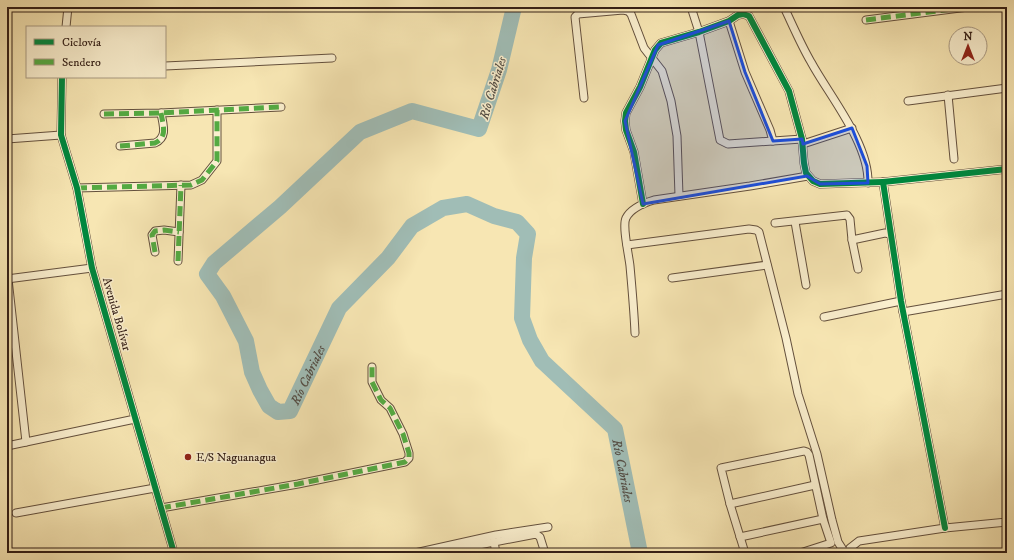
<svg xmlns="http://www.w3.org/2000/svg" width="1014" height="560" font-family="'IM FELL DW Pica',serif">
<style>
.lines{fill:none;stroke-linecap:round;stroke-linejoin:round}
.river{stroke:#a0bdb6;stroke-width:16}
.street-casing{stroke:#64503d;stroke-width:9}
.street{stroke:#faefce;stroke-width:7}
.quiet{stroke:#54aa42;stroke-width:5;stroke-dasharray:10 5;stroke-linecap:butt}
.cycleway-casing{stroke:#faefce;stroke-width:8}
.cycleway{stroke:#00873e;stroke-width:6}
.marked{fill:#1d4ed8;fill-opacity:0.2;stroke:#1d4ed8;stroke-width:3;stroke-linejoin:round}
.poi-dot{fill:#8f2418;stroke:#faefce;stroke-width:1.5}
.labels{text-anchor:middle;stroke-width:3;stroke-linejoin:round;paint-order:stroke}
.street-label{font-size:12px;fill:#331e16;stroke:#faefce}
.poi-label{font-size:12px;fill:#331e16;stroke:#faefce;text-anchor:start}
.water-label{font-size:13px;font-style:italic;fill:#544e46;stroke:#faefce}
</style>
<rect width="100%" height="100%" fill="#f7e6b3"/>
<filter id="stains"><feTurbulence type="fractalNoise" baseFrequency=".005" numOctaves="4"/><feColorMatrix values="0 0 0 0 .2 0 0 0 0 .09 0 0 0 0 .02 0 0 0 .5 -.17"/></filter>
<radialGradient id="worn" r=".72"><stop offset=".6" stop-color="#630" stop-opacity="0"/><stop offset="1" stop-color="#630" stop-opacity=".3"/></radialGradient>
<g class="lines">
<path class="river" id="s1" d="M 514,7 L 499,70 L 479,129 L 412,111 L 360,132 L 280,207 L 214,263 L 207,274 L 223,296 L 246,341 L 252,372 L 260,390 L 269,406 L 278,412 L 290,411 L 339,308 L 388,258 L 412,226 L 443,208 L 467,204 L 494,216 L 517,222 L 528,234 L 524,258 L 522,318 L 530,340 L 542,361 L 615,429 L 640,553"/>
<g class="street-casing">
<g id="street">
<path d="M 691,7 L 699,32 L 720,140 L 728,144 L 802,139"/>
<path d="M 784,7 C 793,26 801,45 811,62 C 830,97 869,143 868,183"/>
<path d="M 866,20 L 968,7"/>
<path d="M 729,21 L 745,72 L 770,130 L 773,141"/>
<path d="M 66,27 L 68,7"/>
<path d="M 165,66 L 332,58"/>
<path d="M 62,77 L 61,135 L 77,188 L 92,268 L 174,553"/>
<path d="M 948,95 L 954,159"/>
<path d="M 584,98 L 575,17 L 578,14 L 623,10 L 628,11 L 631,14 L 644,48 L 662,71 L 671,101 L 677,136 L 679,196"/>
<path d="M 908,101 L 1007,88"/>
<path d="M 104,114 L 161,113 L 281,107"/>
<path d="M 7,139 L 61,135"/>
<path d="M 803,144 L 852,128"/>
<path d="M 120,146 L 155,143 C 168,137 163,125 161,113"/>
<path d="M 77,188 L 191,185 L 202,180 L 217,161 L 217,110"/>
<path d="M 643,204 L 634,152 L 626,130 L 625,121 L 626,113 L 640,87 L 655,50 L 661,43 L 699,32 L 729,21 L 738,15 L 743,14 L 749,16 L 789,91 L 802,139 L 804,163 L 806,173 L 813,181 L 820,184 L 883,182"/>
<path d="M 795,222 L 806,285"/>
<path d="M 775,223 L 847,215 L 850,219 L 852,240 L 858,269"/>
<path d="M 852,240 L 885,233 L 890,234"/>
<path d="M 627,245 L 749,229 L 756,230 L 759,232 L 786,338 L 798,394 L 817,454 L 832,520 L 838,542 L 845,553"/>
<path d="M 155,252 L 152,235 L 155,231 L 164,230 L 179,232"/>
<path d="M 178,261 L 181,185"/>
<path d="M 672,278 L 767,265"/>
<path d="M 7,279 L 92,268"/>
<path d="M 8,279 L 26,442"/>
<path d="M 903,312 L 1007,294"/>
<path d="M 824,317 L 901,301"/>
<path d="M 635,333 C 634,311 632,288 630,266 C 629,256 622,226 626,218 C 631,208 644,203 654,200 L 750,186 L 808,176"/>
<path d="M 7,446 L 135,419"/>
<path d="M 730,504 L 815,485"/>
<path d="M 161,508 L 298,484 L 405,462 L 409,458 L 409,453 L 403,434 L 390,408 L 381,400 L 372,382 L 372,367"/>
<path d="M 16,513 L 155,488"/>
<path d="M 945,528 L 901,301 L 883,182 L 1007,169"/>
<path d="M 740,537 L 823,519"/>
<path d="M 494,542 L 496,553"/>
<path d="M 415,553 L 496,535 L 548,527"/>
<path d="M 438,553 L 536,534 L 540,537 L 545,553"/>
<path d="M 745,553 L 730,504 L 721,468 L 804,451 L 807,452 L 809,455 L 823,519 L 831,543 L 800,553"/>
<path d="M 848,553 L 850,548 L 859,541 L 945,528 L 1007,522"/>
</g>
</g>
<use href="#street" class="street"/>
<g class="quiet">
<path d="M 866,20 L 968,7"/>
<path d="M 104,114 L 161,113 L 281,107"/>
<path d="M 120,146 L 155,143 C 168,137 163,125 161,113"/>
<path d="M 77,188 L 191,185 L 202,180 L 217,161 L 217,110"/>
<path d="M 155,252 L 152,235 L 155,231 L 164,230 L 179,232"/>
<path d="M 178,261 L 181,185"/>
<path d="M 161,508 L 298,484 L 405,462 L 409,458 L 409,453 L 403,434 L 390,408 L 381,400 L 372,382 L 372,367"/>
</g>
<g class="cycleway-casing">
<g id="cycleway">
<path d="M 62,77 L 61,135 L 77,188 L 92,268 L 174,553"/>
<path d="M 643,204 L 634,152 L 626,130 L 625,121 L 626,113 L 640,87 L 655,50 L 661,43 L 699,32 L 729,21 L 738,15 L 743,14 L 749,16 L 789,91 L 802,139 L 804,163 L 806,173 L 813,181 L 820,184 L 883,182"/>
<path d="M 945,528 L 901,301 L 883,182 L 1007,169"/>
</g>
</g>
<use href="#cycleway" class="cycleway"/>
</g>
<path class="marked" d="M 729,21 L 745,72 L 773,141 L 802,139 L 803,144 L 852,128 L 867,166 L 868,183 L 820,184 L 807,176 L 643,204 L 625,121 L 658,45 Z"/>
<circle class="poi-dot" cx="188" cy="457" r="4"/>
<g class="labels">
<g class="street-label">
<text transform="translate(117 314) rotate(74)" y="4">Avenida Bolívar</text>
</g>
<g class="poi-label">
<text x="196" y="461">E/S Naguanagua</text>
</g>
<g class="water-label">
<text transform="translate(492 88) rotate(-73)" y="5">Río Cabriales</text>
<text dy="5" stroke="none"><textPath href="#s1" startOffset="672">Río Cabriales</textPath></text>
<text dy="5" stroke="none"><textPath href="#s1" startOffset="1260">Río Cabriales</textPath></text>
</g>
</g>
<rect width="1014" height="560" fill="none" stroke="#f7e6b3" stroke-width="24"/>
<rect x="8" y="8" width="998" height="544" fill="none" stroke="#331e16" stroke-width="2"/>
<rect x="12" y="12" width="990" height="536" fill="none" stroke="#331e16"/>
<rect x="26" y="26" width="140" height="52" fill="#faefce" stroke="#aa9b84"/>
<rect x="34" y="39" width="20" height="6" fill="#00873e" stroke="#aa9b84"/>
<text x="62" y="46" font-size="12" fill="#331e16">Ciclovía</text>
<rect x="34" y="59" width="20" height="6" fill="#54aa42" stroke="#aa9b84"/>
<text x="62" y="66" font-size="12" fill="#331e16">Sendero</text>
<g transform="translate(968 46)"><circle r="19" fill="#faefce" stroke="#aa9b84"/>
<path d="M0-3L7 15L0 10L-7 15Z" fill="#8f2418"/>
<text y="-6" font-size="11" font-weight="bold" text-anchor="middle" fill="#331e16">N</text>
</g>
<rect width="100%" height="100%" filter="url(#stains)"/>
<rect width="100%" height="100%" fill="url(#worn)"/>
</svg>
